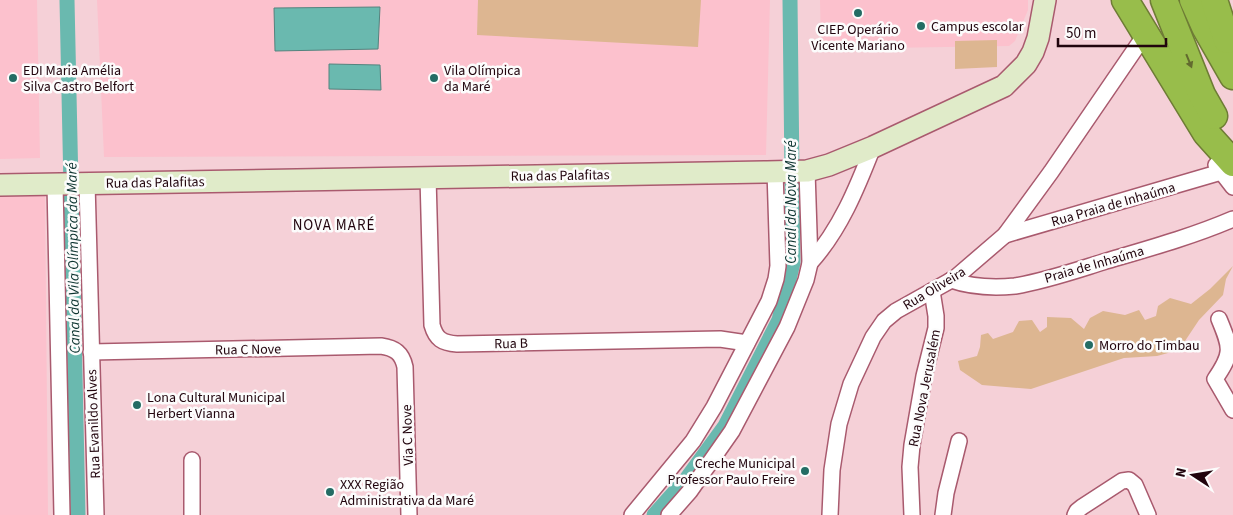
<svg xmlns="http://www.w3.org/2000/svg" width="1233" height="515" font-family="'Source Sans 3',sans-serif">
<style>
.built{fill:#fcc1cd}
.green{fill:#ddb691}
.water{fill:#6ab9af;stroke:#54837e}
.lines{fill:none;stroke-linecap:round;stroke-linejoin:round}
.canal{stroke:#6ab9af;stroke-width:15}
.street-casing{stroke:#a95a6e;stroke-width:18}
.secondary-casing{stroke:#a95a6e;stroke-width:24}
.highway-casing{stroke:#6e7c35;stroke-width:29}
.street{stroke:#fff;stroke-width:15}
.secondary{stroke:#e0ebc9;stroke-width:21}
.highway{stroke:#98bd4b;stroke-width:26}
.oneway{fill:#626a2f}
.poi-dot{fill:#246c64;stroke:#fcfcfc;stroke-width:2}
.labels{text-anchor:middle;stroke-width:5;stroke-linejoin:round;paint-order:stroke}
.poi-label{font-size:14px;fill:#21040d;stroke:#fcfcfc;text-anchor:start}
.street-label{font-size:14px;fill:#21040d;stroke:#fcfcfc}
.water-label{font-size:15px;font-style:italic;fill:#0c332f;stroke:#fcfcfc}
.neighbourhood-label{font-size:15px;letter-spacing:1px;fill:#21040d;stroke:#fcfcfc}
</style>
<rect width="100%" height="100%" fill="#f5d0d7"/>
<g class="built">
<path d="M 0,0 L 37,0 L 40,158 L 0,159 Z"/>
<path d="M 97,0 L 770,0 L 766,155 L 104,157 Z"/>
<path d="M 820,0 L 1028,0 L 1028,10 L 1015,41 L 1009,46 L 821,49 Z"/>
<path d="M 45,190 L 48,515 L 0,515 L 0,192 Z"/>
</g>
<g class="green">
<path d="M 478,0 L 701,0 L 698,47 L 477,35 Z"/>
<path d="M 997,40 L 997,67 L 955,69 L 955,41 Z"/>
<path d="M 1233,266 L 1226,279 L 1223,295 L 1199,320 L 1183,344 L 1173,346 L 1168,353 L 1157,356 L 1124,358 L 1031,389 L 982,385 L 960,370 L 958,361 L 977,356 L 980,347 L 981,335 L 988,333 L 993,339 L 1013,332 L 1019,321 L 1032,320 L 1040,332 L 1047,327 L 1047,317 L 1071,318 L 1084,329 L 1090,318 L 1103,311 L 1125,315 L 1139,310 L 1145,320 L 1156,316 L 1158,306 L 1170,298 L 1191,304 L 1210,289 Z"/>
</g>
<g class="water">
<path d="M 380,7 L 378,49 L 275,51 L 274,8 Z"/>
<path d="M 329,64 L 380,65 L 381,90 L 329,89 Z"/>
</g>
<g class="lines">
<g class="canal">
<path d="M 67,0 L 78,515"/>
<path d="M 654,515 L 687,478 L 725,426 L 779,320 L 793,263 L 790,0"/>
</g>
<g class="street-casing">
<g id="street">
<path d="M 1216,165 L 1233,187"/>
<path d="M 428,177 L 432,325 C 436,339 442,343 457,344 L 720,339 L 747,343"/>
<path d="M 87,183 L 96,515"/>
<path d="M 55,184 L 62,515"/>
<path d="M 1005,235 L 1221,172"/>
<path d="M 810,263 C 840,230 857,188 873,147"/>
<path d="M 951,280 C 971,287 993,288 1015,286 C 1045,281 1074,271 1103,262 C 1147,249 1191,237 1233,219"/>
<path d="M 1219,319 C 1231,348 1233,353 1215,379 L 1233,410"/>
<path d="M 91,352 L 381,346 C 395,348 402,353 405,367 L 409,515"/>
<path d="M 192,515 L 192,460"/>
<path d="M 632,515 L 693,441 L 714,407 L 769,301 L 776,279 L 778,266 L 775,171"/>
<path d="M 669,515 L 690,491 L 732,431 L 787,327 L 806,280 L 810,263 L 807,171"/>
<path d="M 830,515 L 832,470 L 839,424 L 851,384 L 873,337 L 884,321 L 896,311 L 955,278 L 1005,235 L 1051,172 L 1140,42"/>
<path d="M 912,515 L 910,467 L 912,445 L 924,376 L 936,328 L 936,316 L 932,291"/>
<path d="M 943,515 L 946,493 L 959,441"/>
<path d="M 1075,515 L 1077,511 L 1082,507 L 1122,481 L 1129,480 L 1135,485 L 1148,515"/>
</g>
</g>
<g class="secondary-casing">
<path id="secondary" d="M 0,185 L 767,172 L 807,171 L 829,165 L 873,147 L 1004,86 L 1026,64 L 1033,52 L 1038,38 L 1045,0"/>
</g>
<g class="highway-casing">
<g id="highway">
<path d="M 1125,0 L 1206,133 L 1233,163"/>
<path d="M 1164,0 L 1202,95 L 1214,116"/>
<path d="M 1193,0 L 1205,27 L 1233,76"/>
<path d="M 1214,0 L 1227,40"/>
</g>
</g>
<use href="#street" class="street"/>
<use href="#secondary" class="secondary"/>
<use href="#highway" class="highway"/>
</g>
<defs><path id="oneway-solid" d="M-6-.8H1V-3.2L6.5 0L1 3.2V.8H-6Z" transform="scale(1.25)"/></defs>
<use class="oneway" href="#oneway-solid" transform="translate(1189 61) rotate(68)"/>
<g class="poi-dot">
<circle cx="858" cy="13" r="5"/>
<circle cx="921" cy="26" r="5"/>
<circle cx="13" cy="78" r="5"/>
<circle cx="434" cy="78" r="5"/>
<circle cx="1089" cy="345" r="5"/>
<circle cx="137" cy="405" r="5"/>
<circle cx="805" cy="471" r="5"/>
<circle cx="330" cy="492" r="5"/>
</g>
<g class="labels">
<g class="poi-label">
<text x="931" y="31">Campus escolar</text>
<text x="858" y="34" text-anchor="middle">CIEP Operário<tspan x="858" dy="16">Vicente Mariano</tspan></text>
<text x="23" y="75">EDI Maria Amélia<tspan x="23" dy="16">Silva Castro Belfort</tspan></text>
<text x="444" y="75">Vila Olímpica<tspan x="444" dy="16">da Maré</tspan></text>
<text x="1099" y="350">Morro do Timbau</text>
<text x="147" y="402">Lona Cultural Municipal<tspan x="147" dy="16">Herbert Vianna</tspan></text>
<text x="795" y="468" text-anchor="end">Creche Municipal<tspan x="795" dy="16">Professor Paulo Freire</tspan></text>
<text x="340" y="489">XXX Região<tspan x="340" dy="16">Administrativa da Maré</tspan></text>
</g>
<g class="street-label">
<text transform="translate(560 175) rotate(-1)" y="5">Rua das Palafitas</text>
<text transform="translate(155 182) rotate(-1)" y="5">Rua das Palafitas</text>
<text transform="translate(1113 204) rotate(-16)" y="5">Rua Praia de Inhaúma</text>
<text transform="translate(1094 264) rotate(-16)" y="5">Praia de Inhaúma</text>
<text transform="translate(934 288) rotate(-31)" y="5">Rua Oliveira</text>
<text transform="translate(511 343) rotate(-1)" y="5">Rua B</text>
<text transform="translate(248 349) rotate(-1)" y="5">Rua C Nove</text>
<text transform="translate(924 388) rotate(-79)" y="5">Rua Nova Jerusalém</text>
<text transform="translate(93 424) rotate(-92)" y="5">Rua Evanildo Alves</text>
<text transform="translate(407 435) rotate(-92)" y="5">Via C Nove</text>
</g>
<g class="water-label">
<text transform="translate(791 202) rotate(-90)" y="5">Canal da Nova Maré</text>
<text transform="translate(73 258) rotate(-91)" y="5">Canal da Vila Olímpica da Maré</text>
</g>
<g class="neighbourhood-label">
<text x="334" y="230">NOVA MARÉ</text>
</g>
</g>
<g transform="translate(1193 475) rotate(282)" stroke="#fcfcfc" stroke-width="4" paint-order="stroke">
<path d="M0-4L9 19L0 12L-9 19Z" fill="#21040d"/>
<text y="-8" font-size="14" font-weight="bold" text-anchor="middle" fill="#21040d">N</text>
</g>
<path d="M1058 38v8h108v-8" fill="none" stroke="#21040d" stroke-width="2.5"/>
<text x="1066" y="38" font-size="15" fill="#21040d" stroke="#fcfcfc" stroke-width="4" paint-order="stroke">50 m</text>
</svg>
